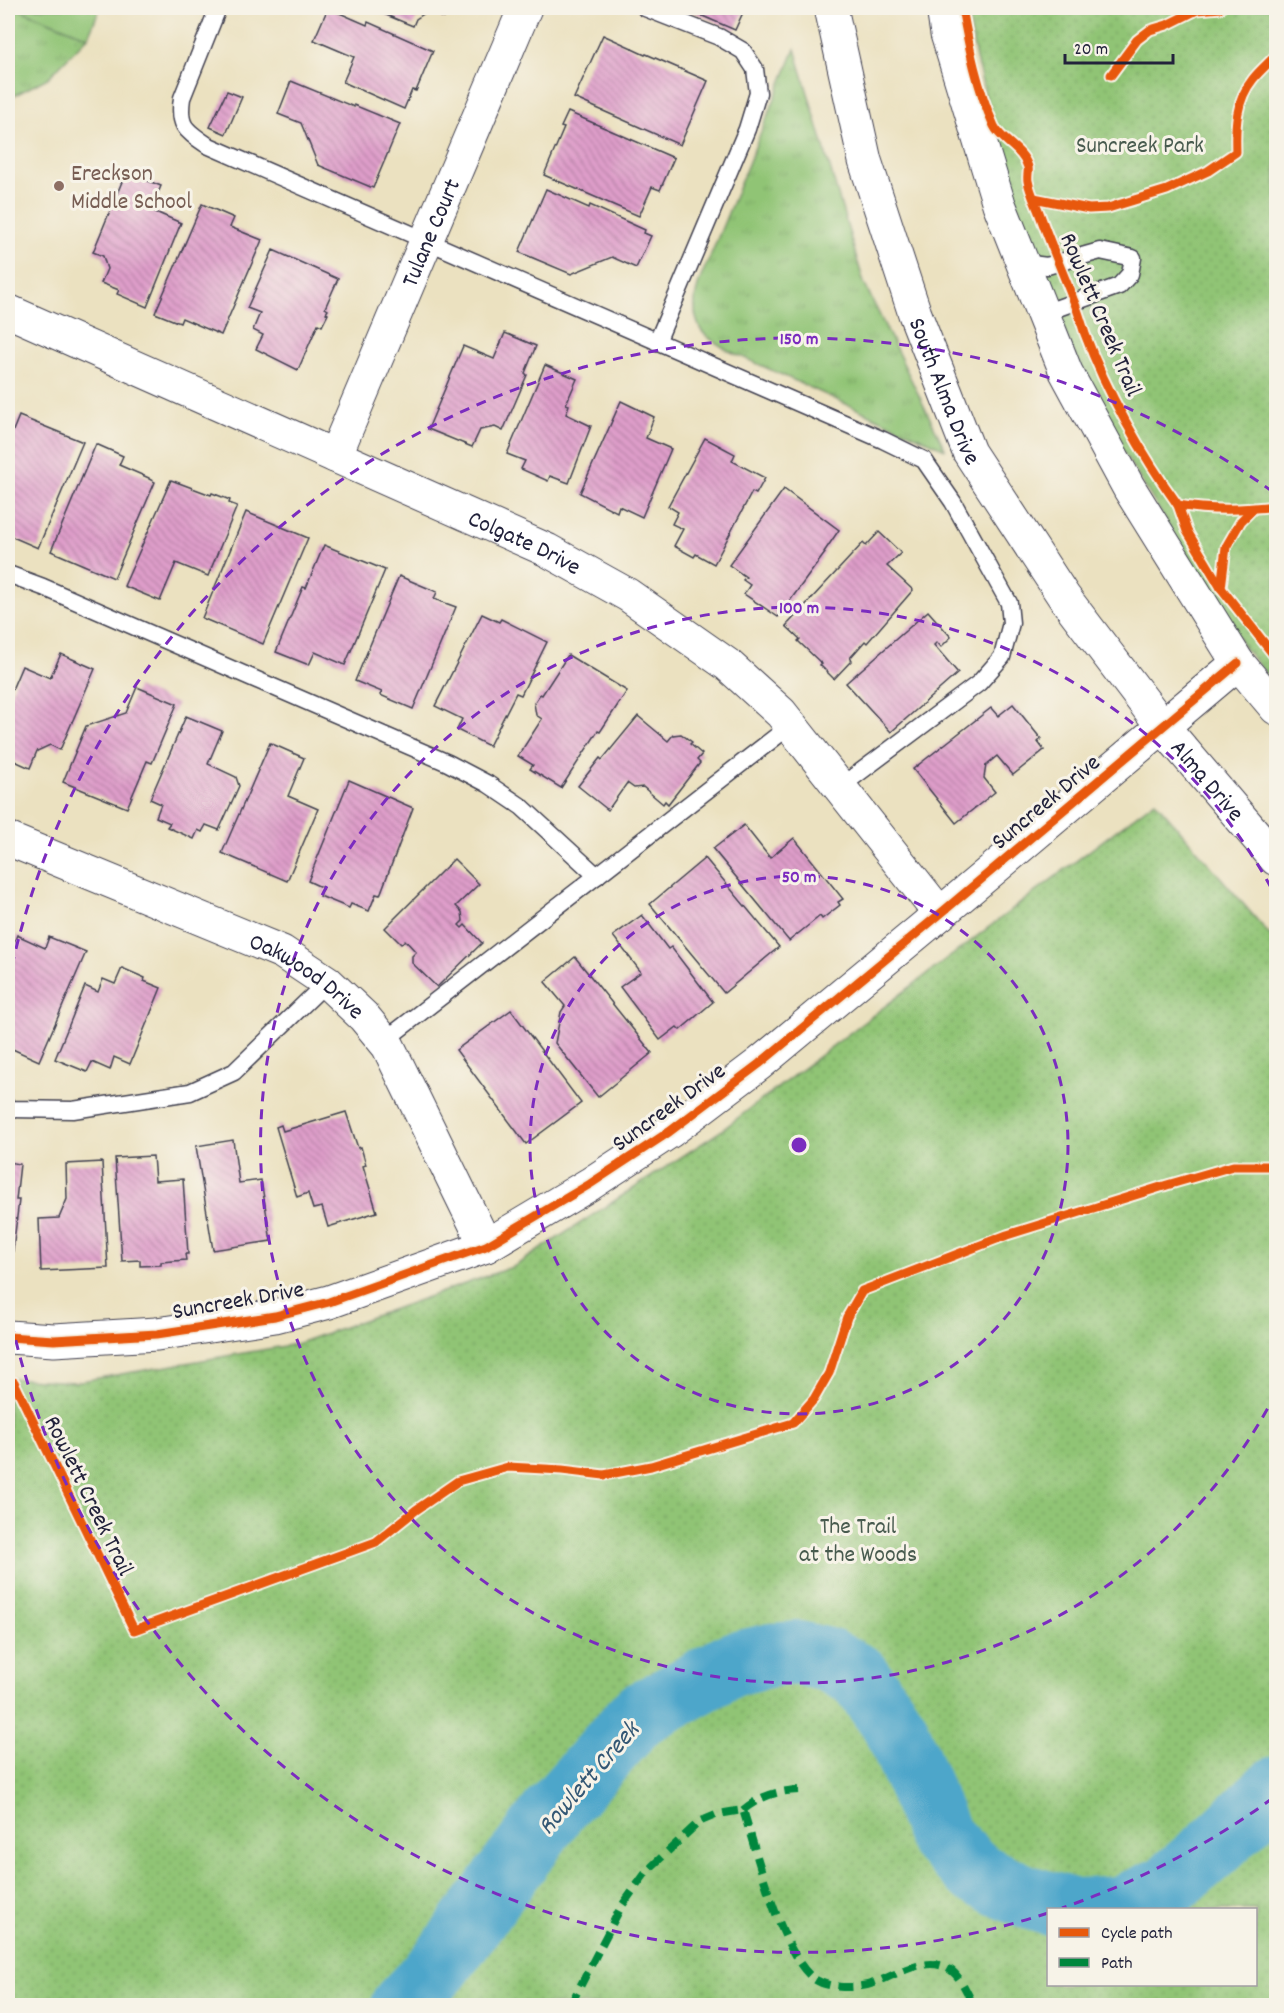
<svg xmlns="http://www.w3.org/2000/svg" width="1284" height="2013" font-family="Dekko,sans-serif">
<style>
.grass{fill:url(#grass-tufts);stroke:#597358;stroke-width:1.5}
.park{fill:url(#park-dots);stroke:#597358;stroke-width:1.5;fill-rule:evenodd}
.pitch{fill:#90c475;stroke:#597358;stroke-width:1.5}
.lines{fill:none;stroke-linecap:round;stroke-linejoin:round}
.river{stroke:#4da6ca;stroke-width:64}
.building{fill:url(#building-back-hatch)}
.service-casing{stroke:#403f4f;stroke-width:19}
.minor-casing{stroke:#403f4f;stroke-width:35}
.tertiary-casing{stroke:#403f4f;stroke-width:35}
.secondary-casing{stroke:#403f4f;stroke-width:35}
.service{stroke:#fff;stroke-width:16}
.minor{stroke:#fff;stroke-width:33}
.tertiary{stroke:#fff;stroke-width:33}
.secondary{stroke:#fff;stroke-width:33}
.quiet{stroke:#00873e;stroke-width:8;stroke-dasharray:15 8;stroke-linecap:butt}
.cycleway-casing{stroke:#f7f3e8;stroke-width:13}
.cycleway{stroke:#e8590c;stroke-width:9}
.ring{fill:none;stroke:#7b2cbf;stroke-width:3;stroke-dasharray:10 8}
.education-dot{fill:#8d6e63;stroke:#f7f3e8;stroke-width:2}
.labels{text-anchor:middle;stroke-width:6;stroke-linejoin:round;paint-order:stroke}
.park-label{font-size:24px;fill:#485b4f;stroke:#f7f3e8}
.education-label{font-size:24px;fill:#785e54;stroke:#f7f3e8;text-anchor:start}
.street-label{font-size:24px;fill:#22223b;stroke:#f7f3e8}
.water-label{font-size:26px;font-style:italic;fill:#335774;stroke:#f7f3e8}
.centre{fill:#7b2cbf;stroke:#f7f3e8;stroke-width:3}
.ring-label{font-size:18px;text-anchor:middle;font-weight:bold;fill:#7b2cbf;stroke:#f7f3e8;stroke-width:6;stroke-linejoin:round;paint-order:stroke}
</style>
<defs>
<pattern id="grass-tufts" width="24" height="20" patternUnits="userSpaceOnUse" patternTransform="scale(1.5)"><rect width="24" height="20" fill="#90c475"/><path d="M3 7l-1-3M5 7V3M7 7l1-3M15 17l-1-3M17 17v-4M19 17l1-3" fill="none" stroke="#7ca866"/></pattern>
<pattern id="park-dots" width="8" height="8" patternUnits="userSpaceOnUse" patternTransform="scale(1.5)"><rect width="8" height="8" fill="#90c475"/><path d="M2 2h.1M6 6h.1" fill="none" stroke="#7ca866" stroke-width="1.8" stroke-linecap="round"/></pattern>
<pattern id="building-back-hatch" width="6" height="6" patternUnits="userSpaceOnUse" patternTransform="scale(1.5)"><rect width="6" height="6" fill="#df9eca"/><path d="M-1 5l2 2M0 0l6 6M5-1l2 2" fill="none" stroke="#b480a5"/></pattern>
</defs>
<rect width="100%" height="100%" fill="#f7f3e8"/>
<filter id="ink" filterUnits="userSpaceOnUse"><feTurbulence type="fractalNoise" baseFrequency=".0167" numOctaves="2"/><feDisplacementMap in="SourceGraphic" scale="12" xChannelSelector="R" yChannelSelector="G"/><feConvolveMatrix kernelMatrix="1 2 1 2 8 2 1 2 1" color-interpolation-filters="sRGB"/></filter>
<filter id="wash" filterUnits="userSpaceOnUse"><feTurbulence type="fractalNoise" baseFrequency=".008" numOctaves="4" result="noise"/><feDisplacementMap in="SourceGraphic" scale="24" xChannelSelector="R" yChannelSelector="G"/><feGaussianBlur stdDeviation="1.35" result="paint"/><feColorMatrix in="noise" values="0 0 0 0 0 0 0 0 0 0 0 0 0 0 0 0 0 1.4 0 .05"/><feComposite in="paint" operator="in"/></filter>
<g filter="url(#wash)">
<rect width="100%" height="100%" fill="#ebe1c0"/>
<g class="grass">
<path d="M 8,8 L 16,8 L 88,37 L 48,78 L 8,99 Z"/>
<path d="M 795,49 L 864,283 L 945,449 L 727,350 C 719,344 706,338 701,330 C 687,306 699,279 710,257 Z"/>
</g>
<g class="park">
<path d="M 967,8 L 1276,8 L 1276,685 L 1246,650 L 1102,418 L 1022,235 L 976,59 Z"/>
<path d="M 1155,801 L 1276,942 L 1276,2005 L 8,2005 L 8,1378 L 75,1382 L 296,1344 L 515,1266 L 718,1133 ZM 1048,1910 L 1256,1910 L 1256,1984 L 1048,1984 Z"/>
</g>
<path class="pitch" d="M 16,8 L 100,8 L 88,37 Z"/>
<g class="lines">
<g class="river">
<path d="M 1088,1910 L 1120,1908 L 1167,1887 L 1213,1848 L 1276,1788"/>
<path d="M 402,2006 L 439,1967 L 555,1809 L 639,1715 L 733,1664 L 772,1655 L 798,1653 L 828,1660 L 859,1676 L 896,1728 L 940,1837 L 977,1874 L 1024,1896 L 1071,1910"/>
</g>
</g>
<g id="blocks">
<g class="building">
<path d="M 328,8 L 367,25 L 368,22 L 433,51 L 416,91 L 412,90 L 404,109 L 343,82 L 354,57 L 314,40 Z"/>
<path d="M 369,8 L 449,8 L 444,18 L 428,11 L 416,19 L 413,26 Z"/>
<path d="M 684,8 L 745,8 L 735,30 Z"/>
<path d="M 603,35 L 632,48 L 632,49 L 645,55 L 646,54 L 708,81 L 680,145 L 574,98 Z"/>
<path d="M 291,81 L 354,107 L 354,105 L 400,124 L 373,188 L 318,165 L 301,123 L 278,114 Z"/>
<path d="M 227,91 L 242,97 L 226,134 L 210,127 Z"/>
<path d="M 568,112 L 674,158 L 660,190 L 652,187 L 639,216 L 544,175 L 564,128 L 561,127 Z"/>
<path d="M 126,172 L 161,186 L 151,210 L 181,223 L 147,307 L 117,294 L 119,290 L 101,283 L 107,269 L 103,256 L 93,252 Z"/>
<path d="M 546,189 L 589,208 L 590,205 L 645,230 L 644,233 L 651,236 L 636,268 L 612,257 L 571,274 L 519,252 Z"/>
<path d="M 202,204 L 234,218 L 230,227 L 262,240 L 221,335 L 182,318 L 180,323 L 155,313 Z"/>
<path d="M 273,250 L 338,279 L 325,308 L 328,310 L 326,313 L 328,314 L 322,326 L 318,324 L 298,370 L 256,349 L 263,335 L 253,330 L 260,313 L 247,308 Z"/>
<path d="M 505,333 L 536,346 L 525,373 L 527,375 L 503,431 L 495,427 L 480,430 L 472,447 L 428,429 L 463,346 L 494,359 Z"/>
<path d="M 545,365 L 577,379 L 566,404 L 569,405 L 566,414 L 591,426 L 569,483 L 550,476 L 548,481 L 521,469 L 525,461 L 507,454 Z"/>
<path d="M 621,401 L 654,417 L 646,438 L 671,449 L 642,517 L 619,506 L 617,512 L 580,493 Z"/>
<path d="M 19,416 L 83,442 L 38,548 L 8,535 L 8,451 L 9,447 L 8,443 Z"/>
<path d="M 705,438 L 735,454 L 732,461 L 765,478 L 756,494 L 752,492 L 714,564 L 696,554 L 694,557 L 674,546 L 683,529 L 672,524 L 678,512 L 668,506 Z"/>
<path d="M 96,444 L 123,456 L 119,465 L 149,478 L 149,479 L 155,482 L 114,578 L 51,551 Z"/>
<path d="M 171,480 L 211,495 L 212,493 L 230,500 L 229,503 L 237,506 L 208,576 L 176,563 L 160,601 L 124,586 Z"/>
<path d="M 784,489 L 839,530 L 824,552 L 825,553 L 778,617 L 744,594 L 750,585 L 743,580 L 746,577 L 729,565 Z"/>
<path d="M 246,512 L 308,538 L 263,644 L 202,618 Z"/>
<path d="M 879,532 L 901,553 L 887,566 L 913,590 L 867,643 L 865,641 L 850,658 L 852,660 L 834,679 L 820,665 L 822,664 L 798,641 L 800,639 L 786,626 L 863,543 L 866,546 Z"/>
<path d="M 324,545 L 385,570 L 345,665 L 315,652 L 309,665 L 276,652 L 303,587 L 306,588 Z"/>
<path d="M 399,576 L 437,592 L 434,599 L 456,607 L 413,709 L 380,695 L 382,692 L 355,681 Z"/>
<path d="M 928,611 L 951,637 L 941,647 L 937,642 L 934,645 L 958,673 L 891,732 L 846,683 Z"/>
<path d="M 482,614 L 499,622 L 501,619 L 547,642 L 521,695 L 516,693 L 489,746 L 457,730 L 462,719 L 435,706 Z"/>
<path d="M 61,654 L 95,669 L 60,750 L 50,745 L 37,751 L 30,768 L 8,758 L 8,699 L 22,666 L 50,678 Z"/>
<path d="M 568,655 L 627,691 L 600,732 L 598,731 L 561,788 L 530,769 L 533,765 L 518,756 L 542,719 L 536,715 L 534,703 L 540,694 L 542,695 Z"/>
<path d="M 137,687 L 177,704 L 152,763 L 147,761 L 127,808 L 63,782 L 86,726 L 126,713 Z"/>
<path d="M 1013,704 L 1041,739 L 1038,742 L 1044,750 L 1013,775 L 997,756 L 986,765 L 984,778 L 995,792 L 956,823 L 913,769 L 991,708 L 998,716 Z"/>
<path d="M 186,716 L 222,731 L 208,764 L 236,777 L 239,786 L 219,830 L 206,825 L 202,832 L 198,830 L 194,839 L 167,827 L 170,823 L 156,817 L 161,804 L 150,799 Z"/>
<path d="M 638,716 L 668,741 L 673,735 L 681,734 L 692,742 L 690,744 L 702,754 L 697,760 L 700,763 L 668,804 L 665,801 L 663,804 L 643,787 L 634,788 L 627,783 L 608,810 L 578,786 L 600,758 L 602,760 Z"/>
<path d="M 270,743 L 304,758 L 288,796 L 318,809 L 287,881 L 222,853 Z"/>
<path d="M 349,780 L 413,808 L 380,895 L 376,894 L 369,911 L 351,904 L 349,908 L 320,896 L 323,888 L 308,881 Z"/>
<path d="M 744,825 L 770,858 L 794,838 L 843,899 L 838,902 L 840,905 L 822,919 L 820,916 L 789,941 L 713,849 Z"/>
<path d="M 705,858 L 779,947 L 724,993 L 650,904 Z"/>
<path d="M 454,859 L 479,884 L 456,906 L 462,912 L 463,921 L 459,925 L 462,928 L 465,925 L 482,943 L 437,987 L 412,963 L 412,956 L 416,952 L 405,940 L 401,944 L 385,928 Z"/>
<path d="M 642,915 L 668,949 L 671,947 L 713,1002 L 680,1030 L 677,1027 L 660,1040 L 620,987 L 641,972 L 613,936 Z"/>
<path d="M 17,935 L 45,948 L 49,937 L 86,952 L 39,1061 L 8,1047 L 8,968 L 11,960 L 8,957 Z"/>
<path d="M 575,957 L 652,1053 L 598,1097 L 555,1043 L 561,1012 L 565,1006 L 545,982 Z"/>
<path d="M 122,968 L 145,978 L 144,981 L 161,988 L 130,1064 L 114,1057 L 110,1070 L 92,1062 L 87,1072 L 55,1059 L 85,986 L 98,992 L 103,979 L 115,984 Z"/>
<path d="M 511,1010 L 581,1103 L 526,1144 L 456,1050 Z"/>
<path d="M 346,1112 L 358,1148 L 361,1147 L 366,1165 L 363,1166 L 377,1212 L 328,1227 L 322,1207 L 313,1209 L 308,1193 L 297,1197 L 276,1127 L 281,1125 L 283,1131 Z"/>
<path d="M 233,1140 L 239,1183 L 261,1180 L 271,1241 L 213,1250 L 196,1146 Z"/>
<path d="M 153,1156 L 155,1181 L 183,1179 L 188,1254 L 185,1254 L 186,1260 L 161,1262 L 161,1265 L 140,1266 L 140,1260 L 122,1261 L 115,1158 Z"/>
<path d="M 8,1162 L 20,1164 L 16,1200 L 19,1200 L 11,1267 L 8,1266 Z"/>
<path d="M 102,1162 L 108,1268 L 41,1271 L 39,1219 L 59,1218 L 67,1199 L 66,1164 Z"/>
</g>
</g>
</g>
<g filter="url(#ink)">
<use href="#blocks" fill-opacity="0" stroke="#403f4f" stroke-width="1.5"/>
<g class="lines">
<g class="service-casing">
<g id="service">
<path d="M 218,8 L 182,98 C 178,126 185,130 207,145 L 883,440 L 924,460 L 953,502 L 1009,603 L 1011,623 L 1002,657 L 979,683 L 840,787"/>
<path d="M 645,8 L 719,37 L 743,51 L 755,69 L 758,93 L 747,129 L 657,342"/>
<path d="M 1023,263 L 1047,266 L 1100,251 L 1133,258 L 1130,274 L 1119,286 L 1044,313"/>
<path d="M 8,574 L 43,587 L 448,763 L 488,784 L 522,807 L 597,876"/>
<path d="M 384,1041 L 791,725"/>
<path d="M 8,1108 L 12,1109 L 73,1110 L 190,1092 L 234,1072 L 327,982"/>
</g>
</g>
<g class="minor-casing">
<g id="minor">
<path id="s1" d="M 8,311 L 547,550 L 628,595 L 728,665 L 781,713 L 940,914"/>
<path id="s2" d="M 335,456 L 525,8"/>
<path id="s3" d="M 8,839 L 282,952 L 327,982 L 364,1017 L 388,1046 L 486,1246"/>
</g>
</g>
<g class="tertiary-casing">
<path id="tertiary" d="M 8,1337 L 54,1340 L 157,1334 L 275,1316 L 329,1302 L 486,1246 L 590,1184 L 669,1132 L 759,1064 L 940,914 L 1238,663"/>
</g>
<g class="secondary-casing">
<g id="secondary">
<path id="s4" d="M 831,8 L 865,161 L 915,314 L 969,452 L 1064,597 L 1163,727 L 1276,859"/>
<path d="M 943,8 L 947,34 L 999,204 L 1066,372 L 1129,488 L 1238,663 L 1276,708"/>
</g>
</g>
<use href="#service" class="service"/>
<use href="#minor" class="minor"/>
<use href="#tertiary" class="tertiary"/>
<use href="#secondary" class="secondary"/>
<g class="quiet">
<path d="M 743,1810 C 760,1796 777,1791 799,1790"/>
<path d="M 570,2006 L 621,1907 L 647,1871 L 699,1822 L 718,1814 L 743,1810 C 756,1850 781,1953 813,1978 C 827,1989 858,1989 874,1983 C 896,1975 929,1953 952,1971 C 962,1979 968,1995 974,2006"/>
</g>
<g class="cycleway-casing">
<g id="cycleway">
<path d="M 962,8 C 969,47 977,88 994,126 C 1001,141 1023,149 1028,167 C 1029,171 1027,176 1028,181 C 1030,192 1036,204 1040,215 C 1050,243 1062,271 1073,299 C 1078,310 1081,322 1085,334 C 1106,391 1142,455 1178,505 C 1211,511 1243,510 1276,506"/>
<path d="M 1111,75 L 1137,40 L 1150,30 L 1167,25 L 1197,10 L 1221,8"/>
<path d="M 1034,198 L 1089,209 L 1108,208 L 1167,190 L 1208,171 L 1236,152 C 1235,126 1236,100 1253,79 C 1260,70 1269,63 1276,55"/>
<path d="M 1178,505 L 1187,531 L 1221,588 L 1276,658"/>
<path d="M 1221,588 L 1226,547 L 1241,521 L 1253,509"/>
<path d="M 8,1337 L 54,1340 L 157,1334 L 275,1316 L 329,1302 L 486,1246 L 590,1184 L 669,1132 L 759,1064 L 940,914 L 1238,663"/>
<path d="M 8,1382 L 14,1382 L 134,1630 L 376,1542 L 416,1510 L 458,1481 L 508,1467 L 562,1470 L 604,1475 L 651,1466 L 793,1423 L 814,1399 L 829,1373 L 847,1317 L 862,1291 L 1007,1235 L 1167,1185 L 1233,1166 L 1276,1166"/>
</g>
</g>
<use href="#cycleway" class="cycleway"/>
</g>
</g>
<g class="ring">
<circle cx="799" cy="1145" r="269"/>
<path d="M1276 1393A538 538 0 1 1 1276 897"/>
<path d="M1273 1798A807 807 0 0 1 1062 1908M1048 1913A807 807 0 0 1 8 1306M8 984A807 807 0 0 1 1273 492"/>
</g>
<circle class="education-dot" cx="59" cy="186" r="6"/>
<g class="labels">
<g class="park-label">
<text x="1140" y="152">Suncreek Park</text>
<text x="858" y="1533">The Trail<tspan x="858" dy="28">at the Woods</tspan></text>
</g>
<g class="education-label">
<text x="71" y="180">Ereckson<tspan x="71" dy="28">Middle School</tspan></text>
</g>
<g class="street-label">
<text dy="8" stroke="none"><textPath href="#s2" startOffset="243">Tulane Court</textPath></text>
<text transform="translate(1102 314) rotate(67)" y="8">Rowlett Creek Trail</text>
<text dy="8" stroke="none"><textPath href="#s4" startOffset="400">South Alma Drive</textPath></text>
<text dy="8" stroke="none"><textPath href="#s1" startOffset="566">Colgate Drive</textPath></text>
<text dy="8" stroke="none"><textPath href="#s4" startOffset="872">Alma Drive</textPath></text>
<text transform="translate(1045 801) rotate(-40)" y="8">Suncreek Drive</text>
<text dy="8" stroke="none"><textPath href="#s3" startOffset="330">Oakwood Drive</textPath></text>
<text transform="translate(668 1106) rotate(-36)" y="8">Suncreek Drive</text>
<text transform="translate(238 1299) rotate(-10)" y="8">Suncreek Drive</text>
<text transform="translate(90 1495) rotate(64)" y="8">Rowlett Creek Trail</text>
</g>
<g class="water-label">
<text transform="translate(587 1777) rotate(-49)" y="9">Rowlett Creek</text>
</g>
</g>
<circle cx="799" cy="1145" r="9" class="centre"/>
<g class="ring-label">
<text x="799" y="344">150 m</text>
<text x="799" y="613">100 m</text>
<text x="799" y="882">50 m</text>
</g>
<rect width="1284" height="2013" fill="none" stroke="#f7f3e8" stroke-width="30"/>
<rect x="1047" y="1908" width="210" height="78" fill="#f7f3e8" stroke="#a29fa3" stroke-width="1.5"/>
<rect x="1059" y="1928" width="30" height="9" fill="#e8590c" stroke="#a29fa3" stroke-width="1.5"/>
<text x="1101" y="1938" font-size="18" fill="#22223b">Cycle path</text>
<rect x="1059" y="1958" width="30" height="9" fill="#00873e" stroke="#a29fa3" stroke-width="1.5"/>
<text x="1101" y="1968" font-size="18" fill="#22223b">Path</text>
<path d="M1065 54v9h108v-9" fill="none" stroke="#22223b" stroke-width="3"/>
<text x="1074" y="54" font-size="18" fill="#22223b" stroke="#f7f3e8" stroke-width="4.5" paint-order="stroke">20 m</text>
</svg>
